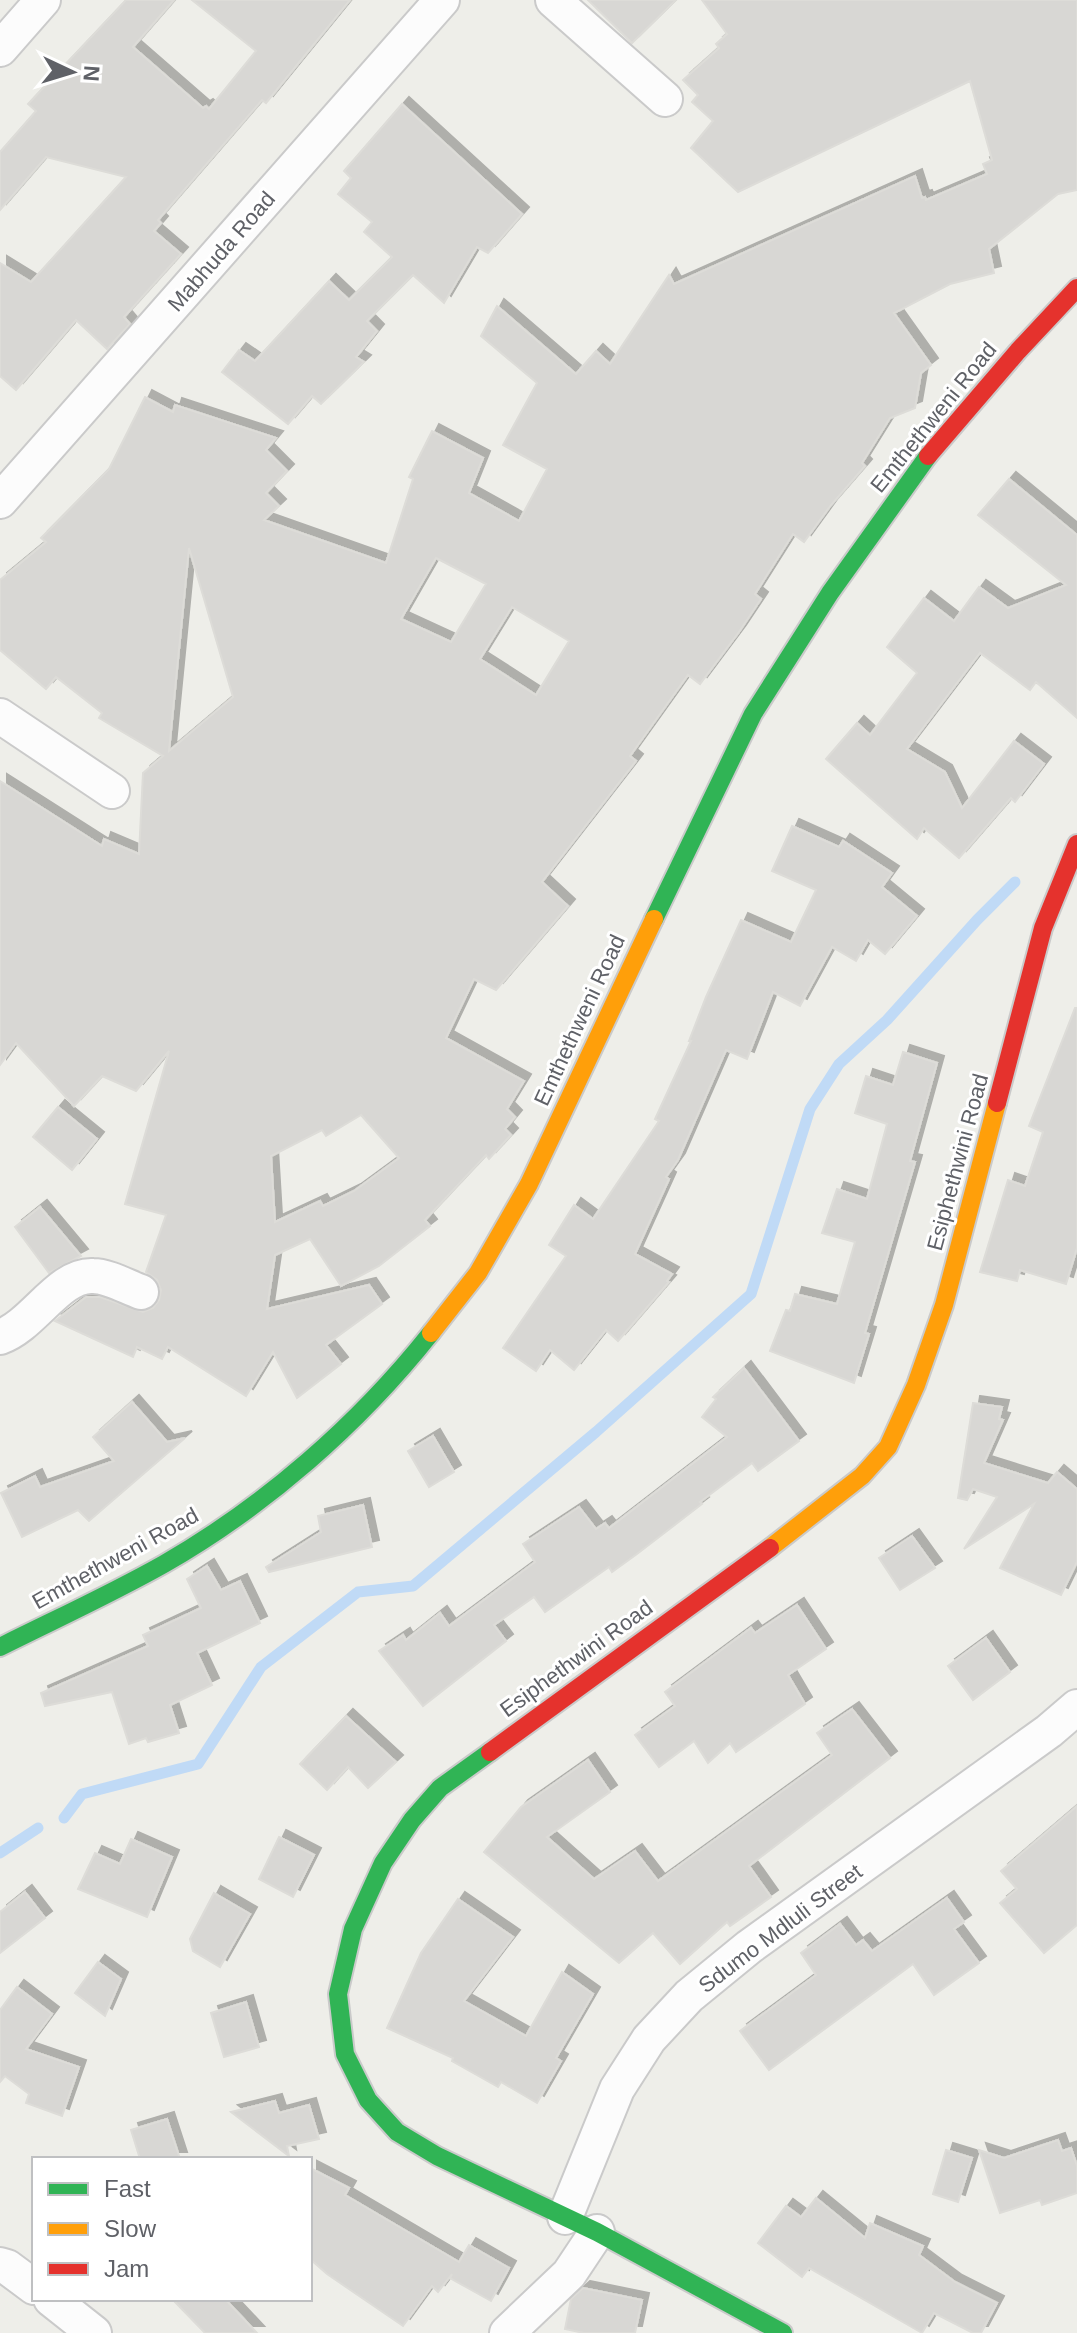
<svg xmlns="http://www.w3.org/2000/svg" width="1077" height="2333" font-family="Arial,sans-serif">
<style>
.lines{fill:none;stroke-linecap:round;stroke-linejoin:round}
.stream{stroke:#c0daf6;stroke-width:11}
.building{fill:#d8d7d4;stroke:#dddcd8;stroke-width:2;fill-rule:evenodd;filter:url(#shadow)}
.street-casing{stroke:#cacaca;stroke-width:38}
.fast-casing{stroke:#cacaca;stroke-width:22}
.slow-casing{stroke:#cacaca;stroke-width:22}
.jam-casing{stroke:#cacaca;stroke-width:22}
.street{stroke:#fcfcfc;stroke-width:34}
.fast{stroke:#30b455;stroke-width:18}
.slow{stroke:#ff9f0a;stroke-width:18}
.jam{stroke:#e5322d;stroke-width:18}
.labels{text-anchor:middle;stroke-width:6;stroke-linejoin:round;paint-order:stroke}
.street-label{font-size:22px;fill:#5f6167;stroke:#fff}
</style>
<defs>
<filter id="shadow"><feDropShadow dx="7" dy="-7" stdDeviation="0" flood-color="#0004"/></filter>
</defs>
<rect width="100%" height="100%" fill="#eeeee9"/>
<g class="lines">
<g class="stream">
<path d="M 64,1818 L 82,1794 L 198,1764 L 261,1667 L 358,1592 L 413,1586 L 596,1432 L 751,1294 L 810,1109 L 839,1064 L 887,1020 L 977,920 L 1015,882"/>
<path d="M 0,1853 L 38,1828"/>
</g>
</g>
<g class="building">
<path d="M 126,0 L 174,0 L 133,47 L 203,108 L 206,106 L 209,109 L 256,51 L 192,0 L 350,0 L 266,103 L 262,100 L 158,220 L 161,223 L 154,231 L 181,254 L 124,317 L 130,324 L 107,349 L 76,320 L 16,390 L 0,376 L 0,263 L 31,282 L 126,177 L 46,157 L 0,210 L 0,152 L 36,111 L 28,104 Z"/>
<path d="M 588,0 L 676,0 L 632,43 Z"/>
<path d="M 702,0 L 1077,0 L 1077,190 L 1058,194 L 989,249 L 994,273 L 950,284 L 894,313 L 931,365 L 921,373 L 915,408 L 890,418 L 862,463 L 865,466 L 831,505 L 804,542 L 793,534 L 755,594 L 761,599 L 739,632 L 700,684 L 688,675 L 630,756 L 636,761 L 542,882 L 568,906 L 496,990 L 474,979 L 446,1038 L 524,1081 L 507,1109 L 515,1117 L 505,1129 L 511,1135 L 489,1159 L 486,1155 L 425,1220 L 430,1226 L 379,1266 L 341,1286 L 310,1239 L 275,1255 L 267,1309 L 369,1285 L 382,1304 L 326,1345 L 341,1364 L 297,1398 L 273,1352 L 246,1396 L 168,1347 L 162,1359 L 137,1347 L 133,1357 L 55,1321 L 86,1297 L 100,1297 L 143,1312 L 153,1308 L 159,1300 L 161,1290 L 157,1280 L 146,1272 L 166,1215 L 125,1204 L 169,1051 L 136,1091 L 102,1076 L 74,1106 L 16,1043 L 0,1065 L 0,781 L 102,846 L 104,839 L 139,854 L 143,773 L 163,756 L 99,718 L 102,713 L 56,677 L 46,689 L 0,650 L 0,580 L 46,542 L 41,538 L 109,469 L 145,397 L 173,412 L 175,405 L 276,438 L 266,450 L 287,471 L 266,493 L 279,506 L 264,520 L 386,563 L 413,479 L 409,477 L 432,431 L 483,458 L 469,493 L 519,521 L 547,469 L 503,445 L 537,383 L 481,336 L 497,306 L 576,374 L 596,351 L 610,364 L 669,275 L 674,284 L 915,176 L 922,198 L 925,197 L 926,200 L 987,174 L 983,164 L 992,160 L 970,81 L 738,192 L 691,148 L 713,121 L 692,102 L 698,95 L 683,80 L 719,48 L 716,44 L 727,34 ZM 189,548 L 233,697 L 169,751 ZM 436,558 L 486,584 L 451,642 L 401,619 ZM 512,607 L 569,641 L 536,695 L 480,659 ZM 361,1115 L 399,1158 L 354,1191 L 323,1206 L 320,1201 L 275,1222 L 271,1156 L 322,1130 L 326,1136 Z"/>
<path d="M 402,104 L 522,214 L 488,253 L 477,247 L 444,303 L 413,275 L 367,321 L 377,331 L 356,357 L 364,362 L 321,404 L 312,396 L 288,424 L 222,372 L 239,350 L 255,361 L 329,281 L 349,300 L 392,257 L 364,232 L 372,222 L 338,194 L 351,178 L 344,171 Z"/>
<path d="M 1009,479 L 1077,535 L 1077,718 L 1036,682 L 1030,690 L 980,653 L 907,749 L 945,772 L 962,808 L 1014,741 L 1044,764 L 1015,802 L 1011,798 L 959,858 L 924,828 L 917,839 L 826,759 L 857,723 L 870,735 L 917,673 L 887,647 L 924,598 L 954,621 L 979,587 L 1008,608 L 1066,585 L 978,515 Z"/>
<path d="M 792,826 L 839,847 L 843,841 L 892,873 L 882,887 L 917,916 L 885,954 L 868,940 L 856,961 L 832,947 L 800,1006 L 773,992 L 747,1059 L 726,1050 L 678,1160 L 666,1177 L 669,1179 L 635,1254 L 672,1274 L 667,1281 L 669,1282 L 618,1341 L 606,1330 L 574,1370 L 550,1350 L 536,1371 L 503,1348 L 566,1256 L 549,1245 L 574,1205 L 593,1219 L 659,1121 L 655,1119 L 691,1041 L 689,1041 L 706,997 L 741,920 L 791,942 L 816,890 L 772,871 Z"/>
<path d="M 1075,1008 L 1077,1008 L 1077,1248 L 1066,1284 L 1020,1270 L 1017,1281 L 980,1272 L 1008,1180 L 1025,1186 L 1043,1132 L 1029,1126 Z"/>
<path d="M 903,1052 L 937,1063 L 910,1161 L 915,1162 L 865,1333 L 869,1334 L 854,1383 L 770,1351 L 786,1310 L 790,1311 L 795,1294 L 837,1304 L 855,1242 L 822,1233 L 837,1189 L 867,1199 L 887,1124 L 855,1113 L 866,1076 L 893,1085 Z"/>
<path d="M 58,1107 L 97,1139 L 72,1170 L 33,1137 Z"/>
<path d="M 40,1207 L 81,1256 L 49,1273 L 15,1227 Z"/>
<path d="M 744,1368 L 799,1441 L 758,1471 L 752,1463 L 700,1502 L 702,1504 L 637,1554 L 612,1572 L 609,1567 L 545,1612 L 534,1597 L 494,1625 L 506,1641 L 423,1706 L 379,1651 L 403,1635 L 406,1640 L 440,1613 L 449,1626 L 535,1562 L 523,1544 L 579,1507 L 596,1529 L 605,1523 L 609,1528 L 727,1437 L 702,1417 L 716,1399 L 713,1397 Z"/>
<path d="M 132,1402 L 167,1442 L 185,1438 L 89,1521 L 78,1510 L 22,1537 L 1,1493 L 35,1476 L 40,1487 L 114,1461 L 93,1437 Z"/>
<path d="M 973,1403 L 1002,1407 L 999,1419 L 1003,1420 L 984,1463 L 1048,1483 L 1057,1472 L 1077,1489 L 1077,1562 L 1061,1595 L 1000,1568 L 1034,1504 L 964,1549 L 997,1497 L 973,1489 L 967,1500 L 958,1498 Z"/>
<path d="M 433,1436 L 454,1472 L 429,1487 L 408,1451 Z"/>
<path d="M 363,1505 L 372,1547 L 269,1572 L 266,1567 L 321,1532 L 318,1516 Z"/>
<path d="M 912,1536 L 935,1568 L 900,1590 L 879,1558 Z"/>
<path d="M 207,1566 L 221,1590 L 240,1581 L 260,1623 L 197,1653 L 212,1685 L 170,1705 L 179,1733 L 148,1742 L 146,1738 L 129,1744 L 112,1692 L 45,1706 L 41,1693 L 148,1646 L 143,1635 L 201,1608 L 187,1579 Z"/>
<path d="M 797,1605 L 826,1649 L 788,1675 L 805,1704 L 736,1752 L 730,1743 L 708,1763 L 694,1741 L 659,1767 L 635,1735 L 675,1706 L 665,1692 L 751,1628 L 755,1633 Z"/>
<path d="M 986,1638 L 1010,1672 L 973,1700 L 948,1666 Z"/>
<path d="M 852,1709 L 890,1758 L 749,1866 L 771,1897 L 730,1926 L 727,1922 L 680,1964 L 653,1933 L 619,1963 L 484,1852 L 521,1807 L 588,1760 L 610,1792 L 547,1837 L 594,1879 L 635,1851 L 658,1881 L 832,1755 L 817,1733 Z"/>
<path d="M 346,1716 L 396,1762 L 368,1788 L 348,1767 L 327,1790 L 300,1764 Z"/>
<path d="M 1077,1806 L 1077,1925 L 1044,1953 L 1000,1903 L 1017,1889 L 1001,1871 Z"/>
<path d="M 279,1837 L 314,1855 L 293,1897 L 259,1879 Z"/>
<path d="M 131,1839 L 172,1857 L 147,1917 L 78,1889 L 95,1853 L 120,1864 Z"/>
<path d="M 25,1892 L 45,1918 L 0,1953 L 0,1912 Z"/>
<path d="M 214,1893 L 250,1914 L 220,1967 L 193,1951 L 190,1939 Z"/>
<path d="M 947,1898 L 964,1922 L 954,1929 L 979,1963 L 934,1995 L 913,1964 L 769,2070 L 740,2031 L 816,1975 L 801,1953 L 840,1924 L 856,1945 L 863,1940 L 872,1951 Z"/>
<path d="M 458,1899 L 513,1937 L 464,2001 L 526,2036 L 562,1972 L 593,1994 L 556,2058 L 561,2061 L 537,2103 L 501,2082 L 498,2087 L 452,2061 L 453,2058 L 387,2028 L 421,1953 Z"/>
<path d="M 98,1962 L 121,1979 L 105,2016 L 75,1993 Z"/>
<path d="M 17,1987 L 52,2014 L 26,2049 L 79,2067 L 62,2116 L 26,2103 L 29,2094 L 5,2076 L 0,2082 L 0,2010 Z"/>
<path d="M 246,2002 L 259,2047 L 224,2057 L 211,2013 Z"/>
<path d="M 275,2101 L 279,2113 L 309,2105 L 319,2139 L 287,2146 L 289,2156 L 231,2112 Z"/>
<path d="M 167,2119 L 180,2159 L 140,2159 L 131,2130 Z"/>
<path d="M 1058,2140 L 1062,2151 L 1071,2148 L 1077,2166 L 1077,2193 L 1042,2205 L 1040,2200 L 1000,2213 L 979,2150 L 1004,2158 Z"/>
<path d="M 946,2150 L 972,2158 L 958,2202 L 933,2194 Z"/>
<path d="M 310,2168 L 349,2188 L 345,2195 L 459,2262 L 469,2245 L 509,2268 L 491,2301 L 450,2278 L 452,2274 L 438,2292 L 432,2286 L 403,2326 L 327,2274 L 310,2259 Z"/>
<path d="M 816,2198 L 865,2238 L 870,2223 L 923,2246 L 919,2255 L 955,2282 L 997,2303 L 981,2333 L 973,2333 L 934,2313 L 922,2333 L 809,2268 L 802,2277 L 758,2243 L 786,2206 L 801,2217 Z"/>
<path d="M 583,2288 L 642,2300 L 635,2333 L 584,2333 L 565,2329 L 571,2299 Z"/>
<path d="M 172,2299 L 225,2299 L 257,2333 L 205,2333 Z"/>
</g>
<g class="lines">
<g class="street-casing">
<g id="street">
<path d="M 553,0 L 665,99"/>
<path d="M 0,49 L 43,0"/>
<path d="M 0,501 L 442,0"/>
<path d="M 0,716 L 112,791"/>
<path d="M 0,1337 C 34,1325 59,1274 93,1276 C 108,1276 127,1287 141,1292"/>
<path d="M 565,2217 L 617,2089 L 649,2039 L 689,1996 L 749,1947 L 1049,1731 L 1077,1707"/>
<path d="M 0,2265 L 7,2267 L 34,2287"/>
<path d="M 51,2299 L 94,2333"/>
<path d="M 507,2333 L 569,2274 L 597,2232"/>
</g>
</g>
<g class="fast-casing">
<g id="fast">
<path d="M 654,919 L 753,714 L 830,593 L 928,456"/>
<path d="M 0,1647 C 54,1620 111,1594 164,1564 C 265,1506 358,1425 431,1333"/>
<path d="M 490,1752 L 440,1788 L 412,1820 L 383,1863 L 353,1929 L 338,1994 L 345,2054 L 368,2100 L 397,2132 L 437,2156 L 597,2232 L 783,2333"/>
</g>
</g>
<g class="slow-casing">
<g id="slow">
<path d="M 431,1333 L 478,1273 L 529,1184 L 654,919"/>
<path d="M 770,1548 L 862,1476 L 888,1447 L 916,1385 L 944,1305 L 997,1103"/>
</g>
</g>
<g class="jam-casing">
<g id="jam">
<path d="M 928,456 L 1018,351 L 1077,288"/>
<path d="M 997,1103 L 1043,928 L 1077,844"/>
<path d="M 490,1752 L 770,1548"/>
</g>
</g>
<use href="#street" class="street"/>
<use href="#fast" class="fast"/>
<use href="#slow" class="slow"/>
<use href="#jam" class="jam"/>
</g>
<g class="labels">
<g class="street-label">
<text transform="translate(221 251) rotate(-49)" y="8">Mabhuda Road</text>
<text transform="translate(933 417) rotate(-51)" y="8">Emthethweni Road</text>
<text transform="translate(579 1020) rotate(-65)" y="8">Emthethweni Road</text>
<text transform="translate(957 1162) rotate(-75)" y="8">Esiphethwini Road</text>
<text transform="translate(115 1558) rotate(-29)" y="8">Emthethweni Road</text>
<text transform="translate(576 1658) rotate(-36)" y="8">Esiphethwini Road</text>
<text transform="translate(780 1928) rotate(-37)" y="8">Sdumo Mdluli Street</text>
</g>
</g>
<rect x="32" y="2157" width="280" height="144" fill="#ffffff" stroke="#bfc0c2" stroke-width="2"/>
<rect x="48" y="2183" width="40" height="12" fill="#30b455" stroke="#bfc0c2" stroke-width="2"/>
<text x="104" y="2197" font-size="24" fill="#5f6167">Fast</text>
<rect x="48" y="2223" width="40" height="12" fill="#ff9f0a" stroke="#bfc0c2" stroke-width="2"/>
<text x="104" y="2237" font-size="24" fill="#5f6167">Slow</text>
<rect x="48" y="2263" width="40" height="12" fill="#e5322d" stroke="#bfc0c2" stroke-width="2"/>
<text x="104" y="2277" font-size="24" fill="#5f6167">Jam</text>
<g transform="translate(72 72) rotate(94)" stroke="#ffffff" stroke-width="6" paint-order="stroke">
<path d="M0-6L14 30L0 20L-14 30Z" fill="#5f6167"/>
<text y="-12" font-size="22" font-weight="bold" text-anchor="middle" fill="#5f6167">N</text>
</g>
</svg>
